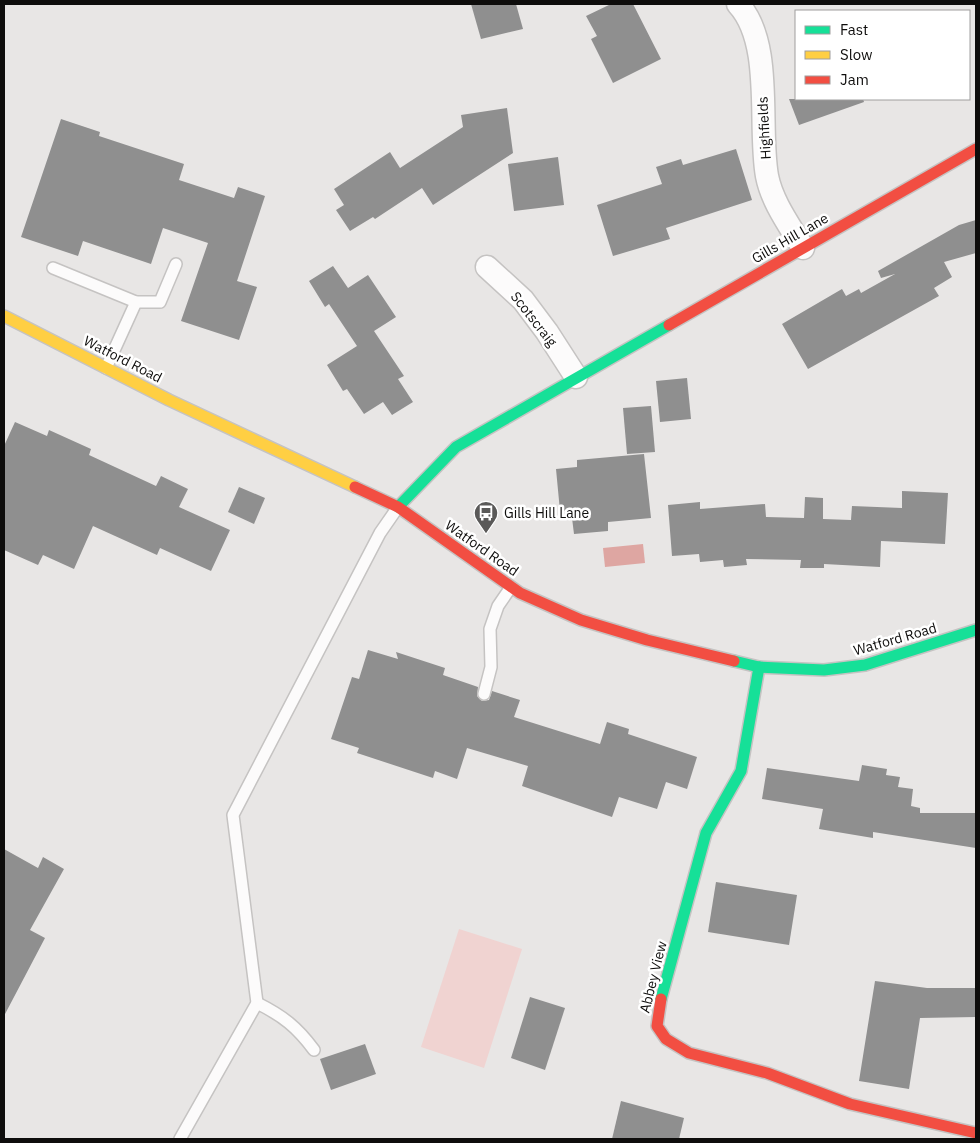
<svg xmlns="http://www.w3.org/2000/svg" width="980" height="1143" font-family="'IBM Plex Sans',sans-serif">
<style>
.green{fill:#f0d3d1}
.water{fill:#dea6a2}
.building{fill:#8f8f8f}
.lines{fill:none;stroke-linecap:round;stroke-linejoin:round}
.lane-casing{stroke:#c5c3c2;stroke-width:14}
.street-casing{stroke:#c5c3c2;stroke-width:25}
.fast-casing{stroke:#c5c3c2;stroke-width:14}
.slow-casing{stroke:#c5c3c2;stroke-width:14}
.jam-casing{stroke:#c5c3c2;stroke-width:14}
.lane{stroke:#fcfbfb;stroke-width:11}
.street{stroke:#fcfbfb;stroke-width:22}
.fast{stroke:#16e098;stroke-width:11}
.slow{stroke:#ffcf43;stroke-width:11}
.jam{stroke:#f24e42;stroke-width:11}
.labels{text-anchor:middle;stroke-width:5;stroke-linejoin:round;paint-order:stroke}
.street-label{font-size:14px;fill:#0e0d0c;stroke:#fff}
.poi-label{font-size:14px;fill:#0e0d0c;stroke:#fff;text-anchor:start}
</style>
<rect width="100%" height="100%" fill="#e8e6e5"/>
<path class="green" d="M 459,929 L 522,949 L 484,1068 L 421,1047 Z"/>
<path class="water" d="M 643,544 L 645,563 L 605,567 L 603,548 Z"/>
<g class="building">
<path d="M 471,4 L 516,4 L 523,29 L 481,39 Z"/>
<path d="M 611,4 L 633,4 L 661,59 L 613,83 L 591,39 L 597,36 L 586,16 Z"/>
<path d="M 789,99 L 863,99 L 864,102 L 799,125 Z"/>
<path d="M 507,108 L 513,153 L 433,205 L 422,188 L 375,219 L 373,217 L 350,231 L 336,210 L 344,205 L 334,189 L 390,152 L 400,168 L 463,127 L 461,115 Z"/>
<path d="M 61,119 L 100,132 L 99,136 L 184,164 L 179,180 L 234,198 L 238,187 L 265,196 L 237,281 L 257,287 L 239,340 L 181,321 L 208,243 L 163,228 L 151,264 L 83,241 L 78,256 L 21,237 Z"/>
<path d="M 736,149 L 752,200 L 666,228 L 670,239 L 613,256 L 597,205 L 662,184 L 656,167 L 681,159 L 683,165 Z"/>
<path d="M 558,157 L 564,205 L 514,211 L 508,164 Z"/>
<path d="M 976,220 L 976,253 L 944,262 L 952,277 L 934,288 L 939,296 L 808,369 L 782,324 L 842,289 L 846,296 L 859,289 L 861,293 L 895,274 L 881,278 L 878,271 L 959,225 Z"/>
<path d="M 333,266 L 348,288 L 368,275 L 396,317 L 374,331 L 404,376 L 398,379 L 413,402 L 392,415 L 383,402 L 364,414 L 347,389 L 343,391 L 327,365 L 357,346 L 329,304 L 325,307 L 309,281 Z"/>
<path d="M 687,378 L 691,419 L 660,422 L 656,381 Z"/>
<path d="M 651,406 L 655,452 L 627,454 L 623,408 Z"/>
<path d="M 15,422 L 47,436 L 49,430 L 91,449 L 89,455 L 156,486 L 161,476 L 188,489 L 179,507 L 230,530 L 211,571 L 160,548 L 157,555 L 93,526 L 74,569 L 43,555 L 38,565 L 4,550 L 4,446 Z"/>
<path d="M 644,454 L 651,518 L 608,522 L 608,531 L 574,534 L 571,510 L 560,511 L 556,469 L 577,467 L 577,460 Z"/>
<path d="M 239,487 L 265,498 L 254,524 L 228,512 Z"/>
<path d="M 902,491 L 948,493 L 945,544 L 881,541 L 880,567 L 824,564 L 824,568 L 800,568 L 801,560 L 746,559 L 747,565 L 724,567 L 723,560 L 700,562 L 699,554 L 672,556 L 668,505 L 700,502 L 700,509 L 765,504 L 766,517 L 804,518 L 805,497 L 823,498 L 823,519 L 851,520 L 852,506 L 902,508 Z"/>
<path d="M 368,650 L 398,659 L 396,652 L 445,668 L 443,675 L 478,687 L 477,696 L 482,701 L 489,700 L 492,691 L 520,700 L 514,717 L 600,744 L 607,722 L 629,729 L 628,734 L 697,757 L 687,789 L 666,782 L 657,809 L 619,797 L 612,817 L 522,786 L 528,766 L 467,748 L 457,779 L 435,771 L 433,778 L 357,753 L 359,748 L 331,739 L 352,677 L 359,679 Z"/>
<path d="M 862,765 L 887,769 L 886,775 L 900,777 L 898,787 L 913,789 L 911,806 L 920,808 L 920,813 L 976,813 L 976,848 L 873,832 L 873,838 L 819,829 L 823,809 L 762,799 L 767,768 L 859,781 Z"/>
<path d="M 4,849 L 38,868 L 43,857 L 64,869 L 30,930 L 45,938 L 4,1016 Z"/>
<path d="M 716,882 L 797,895 L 789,945 L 708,932 Z"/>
<path d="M 875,981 L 927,988 L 976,988 L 976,1017 L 920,1018 L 909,1089 L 859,1081 Z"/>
<path d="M 530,997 L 565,1008 L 545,1070 L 511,1058 Z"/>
<path d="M 365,1044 L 376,1074 L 331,1090 L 320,1059 Z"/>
<path d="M 621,1101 L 684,1118 L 679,1139 L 612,1139 Z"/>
</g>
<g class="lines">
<g class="lane-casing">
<g id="lane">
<path d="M 53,268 L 136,302 L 160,302 L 176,264"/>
<path d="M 106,368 L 136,302"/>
<path d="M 484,694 L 491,667 L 490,629 L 498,606 L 511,587"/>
<path d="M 257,1003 C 283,1016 297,1027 314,1050"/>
<path d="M 180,1139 L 257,1003 L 233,815 L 380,533 L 398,507"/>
</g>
</g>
<g class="street-casing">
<g id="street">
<path d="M 738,4 C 774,43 758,126 767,176 C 772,202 790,226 803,248"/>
<path d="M 487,267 L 523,300 L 547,332 L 576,377"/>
</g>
</g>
<g class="fast-casing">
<g id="fast">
<path d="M 398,507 L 456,447 L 669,325"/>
<path d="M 734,661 L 759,667 L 824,670 L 865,665 L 976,630"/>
<path d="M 661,999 L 706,833 L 741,771 L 759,667"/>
</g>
</g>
<g class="slow-casing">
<path id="slow" d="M 4,316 L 169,400 L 355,487"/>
</g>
<g class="jam-casing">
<g id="jam">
<path d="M 669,325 L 976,149"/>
<path d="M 355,487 L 398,507 L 520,593 L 581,620 L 647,640 L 734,661"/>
<path d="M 661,999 L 657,1026 L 666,1039 L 689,1053 L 767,1073 L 850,1104 L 976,1133"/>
</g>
</g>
<use href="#lane" class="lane"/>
<use href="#street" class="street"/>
<use href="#fast" class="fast"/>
<use href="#slow" class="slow"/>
<use href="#jam" class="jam"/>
</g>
<defs>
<g id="bus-pin" transform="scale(1.25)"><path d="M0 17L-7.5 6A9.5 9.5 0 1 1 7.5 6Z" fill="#5a5958" stroke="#fff"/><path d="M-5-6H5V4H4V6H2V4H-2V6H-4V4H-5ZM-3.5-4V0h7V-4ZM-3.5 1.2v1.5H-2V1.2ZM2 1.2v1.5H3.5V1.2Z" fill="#fff"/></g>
</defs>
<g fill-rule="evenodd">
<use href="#bus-pin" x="486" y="513"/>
</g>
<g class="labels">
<g class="street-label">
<text transform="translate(764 128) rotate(-93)" y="5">Highfields</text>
<text transform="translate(790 238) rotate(-30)" y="5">Gills Hill Lane</text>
<text transform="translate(534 319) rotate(52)" y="5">Scotscraig</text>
<text transform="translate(123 359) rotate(27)" y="5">Watford Road</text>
<text transform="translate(482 548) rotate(35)" y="5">Watford Road</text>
<text transform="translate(895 639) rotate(-16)" y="5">Watford Road</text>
<text transform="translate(653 977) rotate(-76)" y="5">Abbey View</text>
</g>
<g class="poi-label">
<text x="504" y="518">Gills Hill Lane</text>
</g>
</g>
<rect width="980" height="1143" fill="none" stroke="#0e0d0c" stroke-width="10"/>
<rect x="795" y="10" width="175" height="90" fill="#ffffff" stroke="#9f9e9e"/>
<rect x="805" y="26" width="25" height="8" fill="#16e098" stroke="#9f9e9e"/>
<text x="840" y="35" font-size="15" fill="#0e0d0c">Fast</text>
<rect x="805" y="51" width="25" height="8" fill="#ffcf43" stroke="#9f9e9e"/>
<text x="840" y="60" font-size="15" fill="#0e0d0c">Slow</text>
<rect x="805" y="76" width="25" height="8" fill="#f24e42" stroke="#9f9e9e"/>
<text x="840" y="85" font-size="15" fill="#0e0d0c">Jam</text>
</svg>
